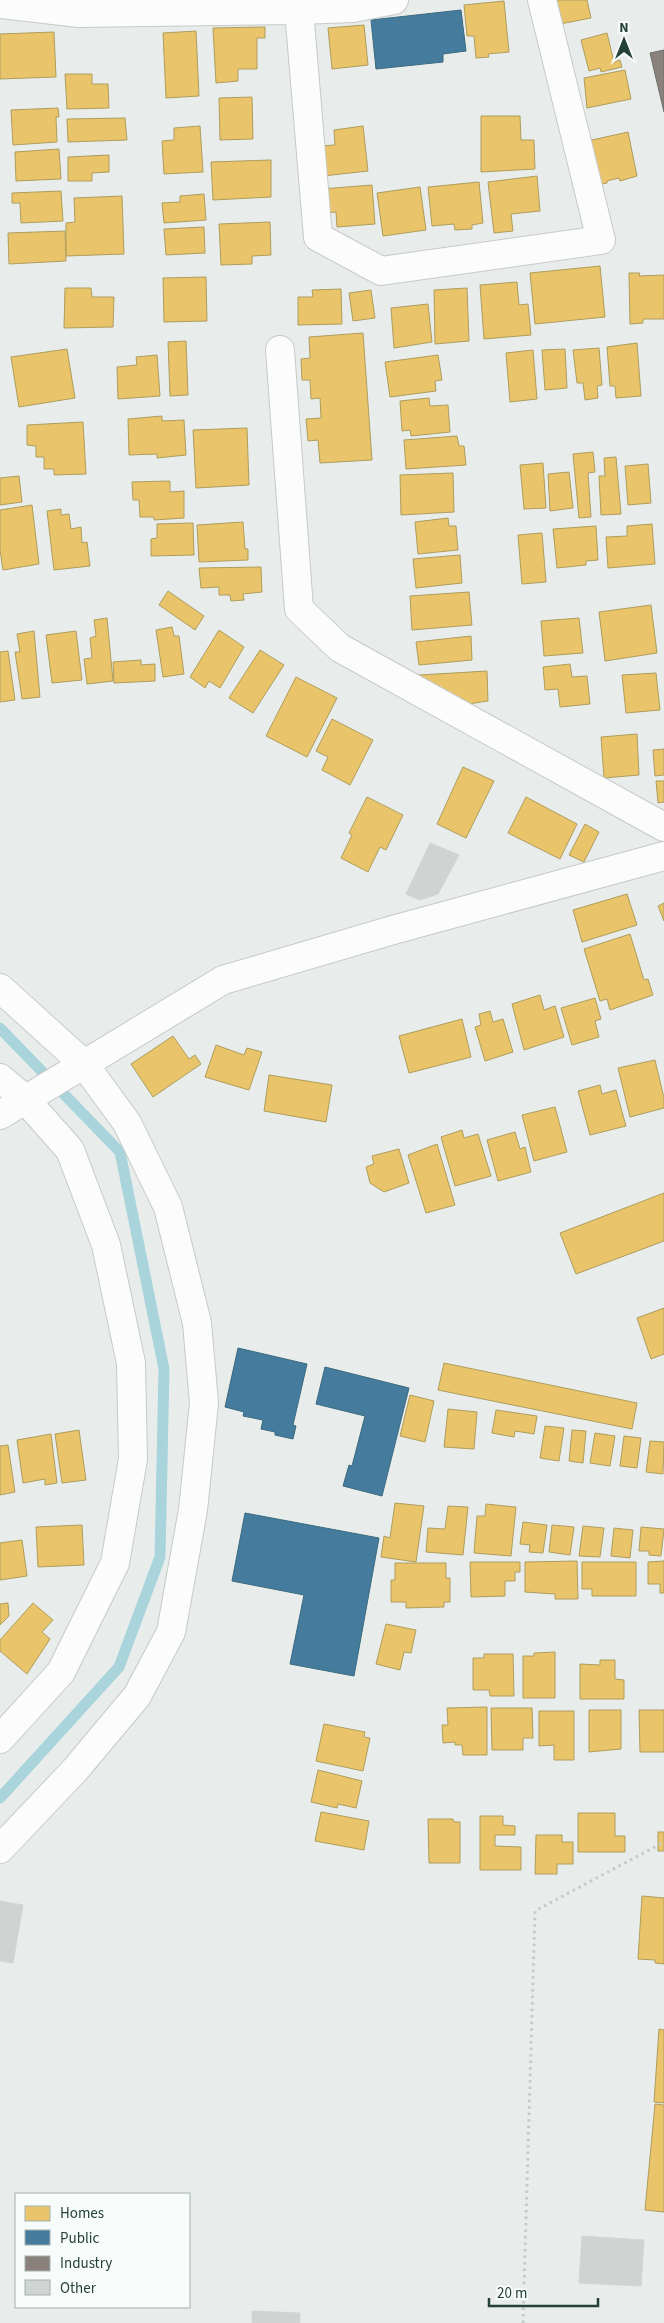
<svg xmlns="http://www.w3.org/2000/svg" width="664" height="2323" font-family="'Source Sans 3',sans-serif">
<style>
.homes{fill:#e9c46a;stroke:#ae9d5c}
.public{fill:#457b9d;stroke:#3b6a7f}
.industry{fill:#8a817c;stroke:#6b6e68}
.lines{fill:none;stroke-linecap:round;stroke-linejoin:round}
.stream{stroke:#a9d4db;stroke-width:11}
.building{fill:#cfd4d2;stroke:#d1d6d4}
.minor-casing{stroke:#c5cac8;stroke-width:30}
.path{stroke:#c3ccca;stroke-width:3;stroke-dasharray:2.5 4;stroke-linecap:butt}
.minor{stroke:#fcfcfc;stroke-width:28}
</style>
<rect width="100%" height="100%" fill="#e8edeb"/>
<g class="homes">
<path d="M 555,0 L 587,0 L 591,18 L 560,24 Z"/>
<path d="M 504,1 L 509,52 L 488,54 L 489,57 L 476,58 L 474,36 L 467,36 L 464,5 Z"/>
<path d="M 364,25 L 368,65 L 332,69 L 328,28 Z"/>
<path d="M 265,27 L 265,38 L 257,38 L 257,69 L 238,69 L 238,81 L 216,83 L 213,28 Z"/>
<path d="M 196,31 L 199,96 L 166,98 L 163,33 Z"/>
<path d="M 54,32 L 56,77 L 0,79 L 0,34 Z"/>
<path d="M 607,33 L 614,62 L 620,60 L 622,67 L 601,72 L 600,68 L 589,71 L 581,40 Z"/>
<path d="M 625,70 L 631,99 L 587,108 L 584,78 Z"/>
<path d="M 65,74 L 92,74 L 92,84 L 108,84 L 109,108 L 67,109 Z"/>
<path d="M 252,97 L 253,139 L 220,140 L 219,98 Z"/>
<path d="M 58,108 L 59,117 L 56,117 L 57,142 L 13,145 L 11,110 Z"/>
<path d="M 481,116 L 520,116 L 521,140 L 534,140 L 535,169 L 481,172 Z"/>
<path d="M 125,118 L 127,140 L 68,142 L 67,119 Z"/>
<path d="M 200,126 L 203,172 L 164,174 L 162,141 L 174,140 L 174,128 Z"/>
<path d="M 363,126 L 368,171 L 323,176 L 320,146 L 335,145 L 334,130 Z"/>
<path d="M 628,132 L 637,176 L 620,181 L 619,178 L 607,181 L 607,183 L 592,186 L 583,142 Z"/>
<path d="M 59,149 L 61,179 L 16,181 L 15,152 Z"/>
<path d="M 109,155 L 109,172 L 92,173 L 92,181 L 68,181 L 68,157 Z"/>
<path d="M 271,160 L 271,197 L 213,200 L 211,162 Z"/>
<path d="M 537,176 L 540,211 L 511,214 L 513,231 L 494,233 L 488,182 Z"/>
<path d="M 479,182 L 483,223 L 472,225 L 472,229 L 455,230 L 454,224 L 432,226 L 428,187 Z"/>
<path d="M 372,185 L 375,224 L 337,227 L 336,212 L 323,213 L 321,189 Z"/>
<path d="M 420,187 L 426,230 L 383,236 L 377,193 Z"/>
<path d="M 61,191 L 63,221 L 21,223 L 20,203 L 12,203 L 12,193 Z"/>
<path d="M 204,194 L 206,220 L 164,223 L 162,203 L 180,202 L 180,196 Z"/>
<path d="M 122,196 L 124,254 L 66,256 L 66,223 L 75,222 L 74,198 Z"/>
<path d="M 270,222 L 271,255 L 252,256 L 252,264 L 221,265 L 219,224 Z"/>
<path d="M 204,227 L 205,253 L 166,255 L 164,229 Z"/>
<path d="M 65,231 L 66,261 L 9,264 L 8,233 Z"/>
<path d="M 600,266 L 605,317 L 535,324 L 530,273 Z"/>
<path d="M 629,273 L 640,273 L 639,276 L 664,275 L 664,319 L 643,319 L 643,323 L 630,324 Z"/>
<path d="M 206,277 L 207,321 L 164,322 L 163,278 Z"/>
<path d="M 517,282 L 519,305 L 528,304 L 531,335 L 484,339 L 480,285 Z"/>
<path d="M 65,288 L 91,288 L 92,297 L 114,297 L 113,327 L 64,328 Z"/>
<path d="M 467,288 L 469,341 L 435,344 L 434,290 Z"/>
<path d="M 341,289 L 342,324 L 298,325 L 298,297 L 313,297 L 312,290 Z"/>
<path d="M 371,290 L 375,318 L 353,321 L 349,293 Z"/>
<path d="M 428,304 L 432,342 L 394,348 L 391,308 Z"/>
<path d="M 363,333 L 372,460 L 320,463 L 318,440 L 308,441 L 306,419 L 321,418 L 320,398 L 311,399 L 310,380 L 302,380 L 301,359 L 310,358 L 309,337 Z"/>
<path d="M 186,341 L 188,395 L 170,396 L 168,342 Z"/>
<path d="M 637,343 L 641,396 L 616,398 L 615,386 L 610,386 L 607,347 Z"/>
<path d="M 599,348 L 602,385 L 597,386 L 598,398 L 585,400 L 583,383 L 577,383 L 573,350 Z"/>
<path d="M 67,349 L 75,398 L 19,407 L 11,357 Z"/>
<path d="M 565,349 L 567,388 L 545,390 L 542,350 Z"/>
<path d="M 533,350 L 537,399 L 510,402 L 506,353 Z"/>
<path d="M 157,355 L 160,396 L 118,399 L 117,367 L 137,365 L 136,357 Z"/>
<path d="M 438,355 L 442,380 L 435,381 L 436,391 L 390,397 L 385,362 Z"/>
<path d="M 429,398 L 430,406 L 448,405 L 450,432 L 411,436 L 410,430 L 402,431 L 400,401 Z"/>
<path d="M 162,416 L 162,421 L 184,420 L 186,455 L 157,458 L 157,454 L 129,455 L 128,419 Z"/>
<path d="M 83,422 L 86,474 L 54,475 L 54,469 L 44,469 L 44,457 L 36,457 L 36,446 L 27,445 L 27,425 Z"/>
<path d="M 247,428 L 249,485 L 196,488 L 193,430 Z"/>
<path d="M 457,436 L 459,446 L 464,446 L 466,465 L 406,469 L 404,440 Z"/>
<path d="M 593,452 L 595,472 L 588,473 L 591,517 L 579,518 L 573,454 Z"/>
<path d="M 616,457 L 621,514 L 601,515 L 599,476 L 605,476 L 604,458 Z"/>
<path d="M 543,463 L 546,508 L 524,509 L 520,465 Z"/>
<path d="M 648,464 L 651,503 L 628,505 L 625,466 Z"/>
<path d="M 569,472 L 573,508 L 550,511 L 548,474 Z"/>
<path d="M 453,473 L 454,512 L 401,515 L 400,475 Z"/>
<path d="M 19,476 L 22,502 L 0,505 L 0,478 Z"/>
<path d="M 170,481 L 170,492 L 184,491 L 184,518 L 154,520 L 154,517 L 140,517 L 139,500 L 133,500 L 132,482 Z"/>
<path d="M 32,505 L 39,564 L 3,570 L 0,550 L 0,510 Z"/>
<path d="M 61,509 L 61,515 L 69,514 L 71,529 L 81,527 L 82,543 L 87,542 L 90,566 L 54,570 L 47,511 Z"/>
<path d="M 448,518 L 449,526 L 456,526 L 458,550 L 418,554 L 415,522 Z"/>
<path d="M 243,522 L 245,549 L 248,549 L 248,560 L 199,562 L 197,525 Z"/>
<path d="M 193,523 L 194,555 L 151,556 L 151,539 L 157,538 L 157,524 Z"/>
<path d="M 652,524 L 655,564 L 608,568 L 606,537 L 627,536 L 627,526 Z"/>
<path d="M 596,526 L 598,560 L 586,561 L 586,565 L 557,568 L 553,529 Z"/>
<path d="M 542,533 L 546,582 L 522,584 L 518,535 Z"/>
<path d="M 460,555 L 462,583 L 416,588 L 413,559 Z"/>
<path d="M 261,567 L 262,592 L 243,594 L 244,600 L 231,601 L 230,595 L 219,595 L 219,587 L 201,588 L 199,568 Z"/>
<path d="M 168,591 L 204,616 L 195,630 L 159,605 Z"/>
<path d="M 469,592 L 472,625 L 412,630 L 410,596 Z"/>
<path d="M 651,605 L 657,653 L 605,661 L 599,612 Z"/>
<path d="M 107,618 L 113,681 L 87,684 L 84,659 L 92,658 L 90,638 L 96,636 L 94,620 Z"/>
<path d="M 579,618 L 583,653 L 544,656 L 541,621 Z"/>
<path d="M 172,627 L 174,636 L 179,636 L 184,674 L 163,677 L 156,630 Z"/>
<path d="M 219,630 L 244,647 L 220,688 L 209,681 L 205,688 L 190,677 Z"/>
<path d="M 34,631 L 40,697 L 22,699 L 15,652 L 20,652 L 17,634 Z"/>
<path d="M 76,631 L 82,680 L 52,683 L 46,635 Z"/>
<path d="M 471,636 L 472,660 L 419,665 L 416,642 Z"/>
<path d="M 260,650 L 284,665 L 253,713 L 229,698 Z"/>
<path d="M 8,651 L 15,700 L 0,702 L 0,652 Z"/>
<path d="M 141,660 L 141,665 L 155,664 L 155,681 L 114,683 L 113,662 Z"/>
<path d="M 570,664 L 572,677 L 587,676 L 590,704 L 560,707 L 558,689 L 545,690 L 543,667 Z"/>
<path d="M 487,671 L 488,701 L 468,704 L 419,684 L 419,675 Z"/>
<path d="M 656,673 L 660,710 L 626,713 L 622,675 Z"/>
<path d="M 296,677 L 337,698 L 307,757 L 266,736 Z"/>
<path d="M 332,719 L 373,740 L 350,785 L 322,770 L 328,757 L 316,751 Z"/>
<path d="M 637,734 L 639,775 L 604,778 L 601,737 Z"/>
<path d="M 664,749 L 664,775 L 655,776 L 653,750 Z"/>
<path d="M 463,767 L 494,781 L 466,838 L 437,824 Z"/>
<path d="M 656,781 L 664,781 L 664,802 L 658,803 Z"/>
<path d="M 367,797 L 403,815 L 386,850 L 380,847 L 368,872 L 341,858 L 352,835 L 349,833 Z"/>
<path d="M 526,797 L 577,824 L 560,859 L 508,833 Z"/>
<path d="M 585,824 L 599,832 L 584,862 L 569,855 Z"/>
<path d="M 627,894 L 637,925 L 582,942 L 573,910 Z"/>
<path d="M 664,903 L 664,921 L 658,906 Z"/>
<path d="M 630,934 L 644,980 L 648,979 L 653,995 L 610,1010 L 607,999 L 600,1001 L 584,949 Z"/>
<path d="M 540,995 L 544,1010 L 555,1006 L 564,1037 L 524,1050 L 512,1004 Z"/>
<path d="M 595,998 L 601,1019 L 595,1021 L 599,1037 L 572,1045 L 561,1008 Z"/>
<path d="M 490,1011 L 493,1022 L 503,1019 L 513,1052 L 485,1061 L 475,1027 L 481,1025 L 479,1014 Z"/>
<path d="M 462,1019 L 471,1057 L 409,1073 L 399,1036 Z"/>
<path d="M 173,1036 L 189,1059 L 195,1055 L 201,1064 L 153,1097 L 131,1064 Z"/>
<path d="M 216,1045 L 244,1055 L 247,1048 L 262,1052 L 249,1090 L 205,1077 Z"/>
<path d="M 655,1060 L 664,1098 L 664,1108 L 630,1117 L 618,1068 Z"/>
<path d="M 269,1075 L 332,1085 L 326,1122 L 264,1111 Z"/>
<path d="M 600,1085 L 602,1094 L 616,1090 L 626,1126 L 590,1135 L 578,1091 Z"/>
<path d="M 555,1107 L 567,1152 L 534,1161 L 522,1115 Z"/>
<path d="M 462,1130 L 464,1138 L 478,1134 L 491,1176 L 455,1186 L 441,1137 Z"/>
<path d="M 515,1132 L 520,1149 L 525,1147 L 531,1172 L 498,1181 L 487,1140 Z"/>
<path d="M 437,1144 L 455,1205 L 426,1213 L 408,1155 Z"/>
<path d="M 399,1149 L 409,1183 L 384,1192 L 370,1183 L 366,1167 L 374,1164 L 372,1156 Z"/>
<path d="M 664,1193 L 664,1241 L 576,1274 L 560,1233 Z"/>
<path d="M 664,1308 L 664,1354 L 651,1359 L 637,1318 Z"/>
<path d="M 444,1363 L 637,1403 L 632,1429 L 438,1390 Z"/>
<path d="M 410,1395 L 434,1401 L 425,1442 L 400,1436 Z"/>
<path d="M 448,1409 L 477,1412 L 474,1449 L 444,1447 Z"/>
<path d="M 496,1410 L 537,1416 L 534,1434 L 515,1431 L 514,1437 L 492,1433 Z"/>
<path d="M 545,1426 L 564,1428 L 559,1461 L 540,1458 Z"/>
<path d="M 79,1430 L 86,1480 L 62,1483 L 55,1434 Z"/>
<path d="M 572,1430 L 586,1431 L 583,1463 L 569,1461 Z"/>
<path d="M 595,1433 L 615,1436 L 610,1466 L 590,1463 Z"/>
<path d="M 51,1434 L 57,1483 L 45,1485 L 45,1479 L 23,1483 L 17,1440 Z"/>
<path d="M 624,1436 L 641,1438 L 637,1468 L 620,1466 Z"/>
<path d="M 650,1441 L 664,1442 L 663,1474 L 646,1472 Z"/>
<path d="M 8,1445 L 15,1492 L 0,1495 L 0,1446 Z"/>
<path d="M 395,1503 L 424,1506 L 416,1562 L 381,1557 L 384,1536 L 390,1538 Z"/>
<path d="M 486,1504 L 516,1507 L 511,1556 L 474,1553 L 477,1516 L 485,1516 Z"/>
<path d="M 448,1506 L 468,1507 L 463,1555 L 426,1552 L 428,1528 L 445,1529 Z"/>
<path d="M 523,1522 L 547,1525 L 543,1553 L 529,1552 L 530,1545 L 520,1544 Z"/>
<path d="M 82,1525 L 84,1565 L 38,1567 L 36,1527 Z"/>
<path d="M 552,1525 L 574,1527 L 570,1555 L 549,1552 Z"/>
<path d="M 583,1526 L 604,1528 L 600,1557 L 579,1556 Z"/>
<path d="M 641,1527 L 664,1529 L 661,1556 L 649,1555 L 649,1551 L 639,1551 Z"/>
<path d="M 614,1528 L 633,1530 L 630,1558 L 611,1556 Z"/>
<path d="M 22,1540 L 27,1576 L 0,1580 L 0,1543 Z"/>
<path d="M 577,1561 L 578,1599 L 555,1599 L 555,1594 L 525,1592 L 525,1562 Z"/>
<path d="M 664,1561 L 664,1593 L 660,1593 L 660,1584 L 648,1584 L 648,1562 Z"/>
<path d="M 470,1562 L 520,1562 L 520,1572 L 515,1572 L 515,1581 L 505,1581 L 505,1596 L 471,1597 Z"/>
<path d="M 582,1562 L 636,1562 L 636,1596 L 592,1596 L 592,1589 L 582,1589 Z"/>
<path d="M 395,1563 L 446,1563 L 446,1578 L 450,1578 L 450,1602 L 444,1602 L 444,1607 L 406,1608 L 406,1602 L 391,1602 L 391,1580 L 395,1580 Z"/>
<path d="M 8,1603 L 9,1616 L 0,1625 L 0,1604 Z"/>
<path d="M 33,1603 L 53,1620 L 42,1632 L 50,1639 L 27,1674 L 0,1651 L 0,1640 Z"/>
<path d="M 386,1624 L 416,1630 L 411,1653 L 404,1652 L 400,1670 L 376,1664 Z"/>
<path d="M 555,1652 L 555,1698 L 523,1698 L 523,1656 L 534,1656 L 534,1653 Z"/>
<path d="M 484,1654 L 513,1654 L 514,1696 L 490,1696 L 489,1690 L 473,1690 L 473,1658 L 484,1658 Z"/>
<path d="M 600,1660 L 615,1660 L 615,1679 L 624,1680 L 624,1699 L 580,1699 L 580,1664 L 600,1665 Z"/>
<path d="M 487,1707 L 487,1755 L 463,1755 L 462,1745 L 455,1745 L 455,1742 L 443,1743 L 442,1725 L 448,1725 L 447,1708 Z"/>
<path d="M 491,1708 L 532,1708 L 533,1738 L 523,1738 L 523,1750 L 492,1750 Z"/>
<path d="M 589,1710 L 621,1710 L 621,1749 L 589,1752 Z"/>
<path d="M 639,1710 L 664,1710 L 664,1752 L 640,1752 Z"/>
<path d="M 539,1711 L 574,1711 L 574,1760 L 554,1760 L 554,1745 L 539,1746 Z"/>
<path d="M 324,1724 L 365,1732 L 364,1737 L 370,1738 L 363,1771 L 316,1761 Z"/>
<path d="M 318,1770 L 362,1781 L 356,1808 L 338,1804 L 337,1808 L 311,1802 Z"/>
<path d="M 321,1812 L 369,1821 L 364,1850 L 315,1841 Z"/>
<path d="M 578,1813 L 615,1813 L 615,1836 L 625,1836 L 625,1852 L 578,1852 Z"/>
<path d="M 480,1816 L 503,1816 L 503,1825 L 515,1826 L 515,1835 L 495,1835 L 495,1846 L 521,1847 L 521,1870 L 480,1870 Z"/>
<path d="M 428,1819 L 453,1819 L 454,1822 L 460,1822 L 460,1863 L 429,1863 Z"/>
<rect x="658" y="1832" width="6" height="19"/>
<path d="M 536,1835 L 562,1835 L 562,1842 L 573,1842 L 573,1864 L 557,1864 L 557,1874 L 535,1874 Z"/>
<path d="M 642,1896 L 664,1898 L 664,1964 L 655,1963 L 655,1960 L 638,1959 Z"/>
<path d="M 659,2029 L 664,2030 L 664,2103 L 654,2102 Z"/>
<path d="M 655,2104 L 664,2105 L 664,2212 L 645,2210 Z"/>
</g>
<g class="public">
<path d="M 461,10 L 466,51 L 443,54 L 443,62 L 376,69 L 371,20 Z"/>
<path d="M 238,1348 L 307,1364 L 293,1425 L 296,1426 L 293,1439 L 275,1435 L 275,1432 L 261,1429 L 263,1420 L 243,1416 L 244,1412 L 225,1407 Z"/>
<path d="M 325,1367 L 409,1388 L 382,1496 L 343,1486 L 349,1465 L 352,1466 L 365,1416 L 316,1404 Z"/>
<path d="M 245,1513 L 379,1538 L 354,1676 L 290,1664 L 304,1595 L 232,1581 Z"/>
</g>
<path class="industry" d="M 664,50 L 664,112 L 650,53 Z"/>
<g class="lines">
<path class="stream" d="M 0,1028 L 120,1152 L 164,1369 L 160,1557 L 119,1667 L 0,1798"/>
</g>
<g class="building">
<path d="M 430,843 L 459,855 L 438,894 L 420,900 L 406,894 Z"/>
<path d="M 0,1901 L 23,1905 L 13,1963 L 0,1961 Z"/>
<path d="M 582,2236 L 644,2240 L 641,2286 L 579,2283 Z"/>
<path d="M 252,2311 L 300,2313 L 300,2323 L 252,2323 Z"/>
</g>
<g class="lines">
<g class="minor-casing">
<g id="minor">
<path d="M 0,4 L 79,13 L 299,10 L 353,8 L 394,0"/>
<path d="M 299,10 L 318,237 L 381,271 L 601,240 L 542,0"/>
<path d="M 280,350 L 299,609 L 340,648 L 664,827"/>
<path d="M 0,988 L 84,1064 L 127,1123 L 168,1207 L 197,1323 L 204,1403 L 193,1510 L 171,1632 L 137,1696 L 75,1770 L 0,1849"/>
<path d="M 0,1078 L 25,1099 L 70,1150 L 106,1245 L 131,1363 L 133,1459 L 115,1563 L 61,1672 L 0,1739"/>
<path d="M 0,1115 L 223,980 L 393,930 L 664,856"/>
</g>
</g>
<path class="path" d="M 523,2323 L 535,1911 L 664,1842"/>
<use href="#minor" class="minor"/>
</g>
<rect x="15" y="2193" width="175" height="115" fill="#f7fbf9" stroke="#a3b1ad"/>
<rect x="25" y="2206" width="25" height="15" fill="#e9c46a" stroke="#a3b1ad"/>
<text x="60" y="2218" font-size="15" fill="#24423a">Homes</text>
<rect x="25" y="2230" width="25" height="15" fill="#457b9d" stroke="#a3b1ad"/>
<text x="60" y="2243" font-size="15" fill="#24423a">Public</text>
<rect x="25" y="2256" width="25" height="15" fill="#8a817c" stroke="#a3b1ad"/>
<text x="60" y="2268" font-size="15" fill="#24423a">Industry</text>
<rect x="25" y="2280" width="25" height="15" fill="#cfd4d2" stroke="#a3b1ad"/>
<text x="60" y="2293" font-size="15" fill="#24423a">Other</text>
<g transform="translate(624 40)" stroke="#f7fbf9" stroke-width="4" paint-order="stroke">
<path d="M0-4L9 19L0 12L-9 19Z" fill="#24423a"/>
<text y="-8" font-size="14" font-weight="bold" text-anchor="middle" fill="#24423a">N</text>
</g>
<path d="M489 2298v8h109v-8" fill="none" stroke="#24423a" stroke-width="2.5"/>
<text x="497" y="2298" font-size="15" fill="#24423a" stroke="#f7fbf9" stroke-width="4" paint-order="stroke">20 m</text>
</svg>
